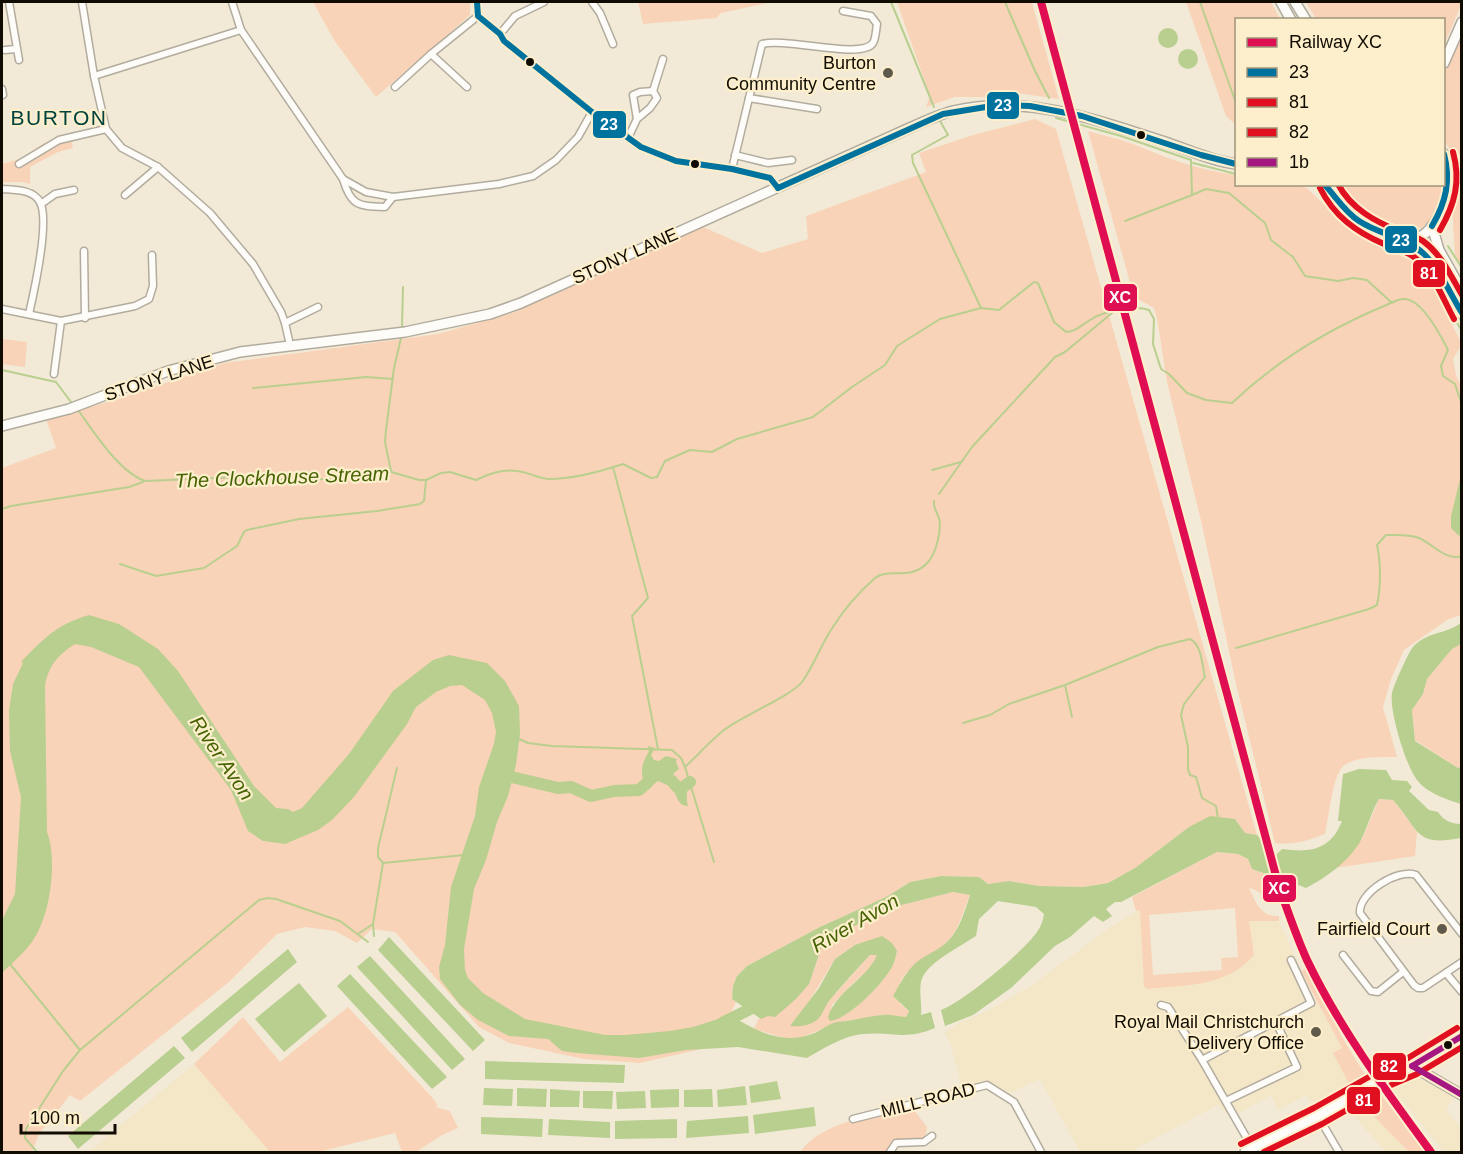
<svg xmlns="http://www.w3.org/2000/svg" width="1463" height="1154" font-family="Helvetica,sans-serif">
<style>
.built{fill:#f4e7c7}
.green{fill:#f9d3b7;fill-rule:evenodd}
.water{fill:#b9cf8f}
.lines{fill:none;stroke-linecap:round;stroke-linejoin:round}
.stream{stroke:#b9cf8f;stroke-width:2}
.river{stroke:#b9cf8f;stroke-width:12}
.minor-casing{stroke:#b2ac9e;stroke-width:9}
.tertiary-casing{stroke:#b2ac9e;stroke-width:10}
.secondary-casing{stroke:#b2ac9e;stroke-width:12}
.primary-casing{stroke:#b2ac9e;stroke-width:12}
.minor{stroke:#fdfcf9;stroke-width:6}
.tertiary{stroke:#fdfcf9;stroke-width:8}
.secondary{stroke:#fdfcf9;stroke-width:9}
.primary{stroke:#fdfcf9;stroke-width:9}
.bus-1-casing{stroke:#fdefcc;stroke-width:10}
.bus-2-casing{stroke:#fdefcc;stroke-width:10}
.bus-3-casing{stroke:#fdefcc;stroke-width:10}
.bus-4-casing{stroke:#fdefcc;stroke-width:10}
.bus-1{stroke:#00729e;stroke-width:6}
.bus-2{stroke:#e01021;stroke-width:6}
.bus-3{stroke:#e01021;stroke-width:6}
.bus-4{stroke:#a61680;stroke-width:6}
.rail-1-casing{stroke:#fdefcc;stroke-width:12}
.rail-1{stroke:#df0d52;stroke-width:8}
.bus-dot{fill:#110c02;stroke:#fdefcc;stroke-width:2}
.poi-dot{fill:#605a4d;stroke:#fdefcc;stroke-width:2}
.labels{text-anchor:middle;stroke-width:4.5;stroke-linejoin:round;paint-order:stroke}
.poi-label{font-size:18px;fill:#110c02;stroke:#fdefcc;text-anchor:end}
.street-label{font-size:18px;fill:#110c02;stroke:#fdefcc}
.water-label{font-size:20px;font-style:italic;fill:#456303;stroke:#fdefcc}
.quarter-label{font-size:21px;letter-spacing:1.5px;fill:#00423d;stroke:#fdefcc}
.line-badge{stroke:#fdefcc;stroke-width:2}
.badge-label{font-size:16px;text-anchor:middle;font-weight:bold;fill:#fff}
</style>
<rect width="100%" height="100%" fill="#f2ead7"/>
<g class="built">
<path d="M 1140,910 L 1144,987 L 1148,989 L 1236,972 L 1249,921 L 1279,921 L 1313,995 L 1342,1048 L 1334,1053 L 1353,1091 L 1316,1111 L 1306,1095 L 1278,1110 L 1271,1095 L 1231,1118 L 1218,1105 L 1135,1149 L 1137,1152 L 1080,1152 L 1040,1079 L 1006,1095 L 996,1086 L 984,1081 L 962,1088 L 950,1042 L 944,1034 L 947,1031 L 963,1021 L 989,1010 L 1032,985 L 1112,926 Z"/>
<path d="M 194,1064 L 270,1152 L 89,1152 Z"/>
<path d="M 1399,1076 L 1417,1077 L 1454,1096 L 1446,1111 L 1461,1127 L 1461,1152 L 1444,1152 L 1389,1084 Z"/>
<path d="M 1356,1098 L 1409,1152 L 1386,1152 L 1346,1107 Z"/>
</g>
<g class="green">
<path d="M 313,2 L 470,2 L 470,15 L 376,97 L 334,40 Z"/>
<path d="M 638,2 L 772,2 L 721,13 L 716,18 L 643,24 Z"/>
<path d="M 897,2 L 1032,2 L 1059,99 L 1008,92 L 986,97 L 955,97 L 926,107 L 930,96 Z"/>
<path d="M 1186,2 L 1271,2 L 1280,19 L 1236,20 L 1236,125 L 1226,116 Z"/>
<path d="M 1306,2 L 1461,2 L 1462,3 L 1444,45 L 1444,20 L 1316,19 Z"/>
<path d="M 1461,34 L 1461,155 L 1451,151 L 1444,141 L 1444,75 Z"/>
<path d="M 1035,119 L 1056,129 L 1257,835 L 1245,833 L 1235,819 L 1189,827 L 1135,868 L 1108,883 L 1084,887 L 1040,886 L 1010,881 L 988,884 L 978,877 L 941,876 L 910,882 L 888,896 L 820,927 L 747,966 L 737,976 L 733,986 L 732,999 L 736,1002 L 730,1015 L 700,1025 L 701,1049 L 640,1063 L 584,1059 L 509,1043 L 479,1027 L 395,932 L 372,929 L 357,943 L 335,931 L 305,927 L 277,934 L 229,982 L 80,1101 L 70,1095 L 39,1134 L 32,1152 L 2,1152 L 2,468 L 56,448 L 46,419 L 119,399 L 224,363 L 438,334 L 515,312 L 703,227 L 762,253 L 808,239 L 806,216 L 926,172 L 919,153 L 973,135 Z"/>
<path d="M 1088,131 C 1104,136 1122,139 1138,146 C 1171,160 1200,170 1236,175 L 1236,184 L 1299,185 L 1307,188 L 1354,234 L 1411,260 L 1434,290 L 1461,342 L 1461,346 L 1453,359 L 1456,375 L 1462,388 L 1461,615 L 1447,620 L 1404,650 L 1391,679 L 1383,707 L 1397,757 C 1381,757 1360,756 1346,764 C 1332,771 1329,819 1325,834 C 1307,841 1294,845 1275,843 L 1236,684 L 1202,525 L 1167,382 L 1157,318 L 1154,308 L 1134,297 Z"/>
<path d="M 70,134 L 73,148 L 58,152 L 30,167 L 30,184 L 22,182 L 2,182 L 2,164 L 20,159 L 44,143 Z"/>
<path d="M 1461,184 L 1461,267 L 1455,256 L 1452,204 Z"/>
<path d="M 1442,185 C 1433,263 1363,232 1336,185 Z"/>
<path d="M 2,339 L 27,342 L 25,367 L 2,364 Z"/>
<path d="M 1461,644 L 1461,767 L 1458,768 L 1415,740 L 1412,710 L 1423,694 L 1427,679 L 1452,649 Z"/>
<path d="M 1379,799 L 1393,800 L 1417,832 L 1415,856 L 1335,868 L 1362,839 Z"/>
<path d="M 1217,852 L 1238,854 L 1248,859 L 1252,869 L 1268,875 L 1277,903 C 1265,901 1261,890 1249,888 C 1256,903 1261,917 1279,916 L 1279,921 L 1249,921 L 1254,955 C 1227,987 1186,985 1148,989 L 1144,987 L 1140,910 L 1136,911 L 1132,897 ZM 1235,908 L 1238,957 L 1221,958 L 1222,970 L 1153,975 L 1149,915 Z"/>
<path d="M 953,892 L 970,895 C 963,910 960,929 947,942 C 932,957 907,963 899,986 C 897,991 899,999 900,1004 L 909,1011 L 906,1017 L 885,1015 L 839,1022 L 798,1039 L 788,1039 L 754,1029 L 759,1018 L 761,1019 L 809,984 L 823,943 L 831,937 L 869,919 L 882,910 ZM 855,945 L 897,951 C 896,955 895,961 893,965 C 885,982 849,1019 830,1020 L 832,1005 L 850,986 L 872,966 L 878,954 L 870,955 L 827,1003 L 808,1003 L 835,959 Z"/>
<path d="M 1305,969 L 1346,1044 L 1369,1081 L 1353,1091 L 1333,1053 L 1342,1048 L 1301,971 Z"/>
<path d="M 348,1007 L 430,1095 L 438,1105 L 435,1107 L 450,1111 L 458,1128 L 442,1135 L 416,1152 L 402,1152 L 395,1133 L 318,1152 L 270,1152 L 194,1064 L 243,1017 L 280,1062 Z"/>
<path d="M 1376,1088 L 1425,1152 L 1409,1152 L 1356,1098 Z"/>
<path d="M 911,1106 L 927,1127 L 926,1134 L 923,1139 L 897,1141 L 890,1144 L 886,1152 L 800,1152 C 821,1122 877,1114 911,1106 Z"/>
</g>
<g class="water">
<circle cx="1168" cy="38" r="10"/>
<circle cx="1188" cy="59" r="10"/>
<path d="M 1461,475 L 1461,536 L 1458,535 L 1451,528 L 1451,516 Z"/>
<path d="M 89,615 L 119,624 L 158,649 L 178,671 L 254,786 L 276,808 L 288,809 L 293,812 L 302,808 L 349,754 L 393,691 L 433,660 L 449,655 L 487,663 L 505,681 L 519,706 L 520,734 L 516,765 L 508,796 L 497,822 L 486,860 L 474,889 L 464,949 L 465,970 L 468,978 L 483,993 L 525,1019 L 605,1035 L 625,1035 L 670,1031 L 693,1027 L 730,1015 C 756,1031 782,1045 812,1034 C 821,1031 829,1023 837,1022 C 852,1021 868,1016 883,1015 C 890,1014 899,1017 906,1017 L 909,1011 L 893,996 C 900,984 908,967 921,959 C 930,953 940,949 948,941 C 960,929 965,910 970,895 L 953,892 L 882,910 L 869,919 L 831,937 L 823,943 L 809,984 L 796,999 L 775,1017 L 768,1016 L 761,1019 L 732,999 L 733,986 L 737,976 L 747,966 L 820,927 L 888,896 L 910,882 L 941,876 L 979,877 L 988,884 L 1009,881 L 1040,886 L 1084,887 L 1108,883 L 1135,868 L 1189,827 L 1210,816 L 1235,819 L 1245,833 L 1257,835 L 1274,854 L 1281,879 L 1252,869 L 1248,859 L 1238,854 L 1217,852 L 1121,902 L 1115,902 L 1106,909 L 1112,916 L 1103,922 L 1094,916 L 1070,937 L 1055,946 L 1011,988 L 973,1015 L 945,1026 L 941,1010 C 964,1001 1022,953 1037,932 C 1041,926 1043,921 1044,914 L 1036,907 L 998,901 L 979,919 L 976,936 C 960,947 925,963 921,982 C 919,992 922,1004 921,1015 L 931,1012 L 935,1028 C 904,1041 894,1031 864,1034 C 845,1035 824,1048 807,1058 L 738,1047 L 686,1050 L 639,1058 L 577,1053 L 562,1051 L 548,1039 L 509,1036 L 478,1020 L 460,1005 L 440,979 L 439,967 L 445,945 L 451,887 L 475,816 L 479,787 L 494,744 L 496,732 L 492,713 L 485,700 L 462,685 L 450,686 L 436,692 L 416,707 L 407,724 L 354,797 L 332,820 L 318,830 L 285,844 L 263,841 L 248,831 L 231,790 L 139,667 L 91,647 L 75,644 C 58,655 49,665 45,685 L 47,832 C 58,860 50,918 32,942 C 23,954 12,963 2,973 L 2,920 L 15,894 L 21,797 L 10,751 L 9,710 L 13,684 L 23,663 L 21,662 C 43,639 57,624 89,615 Z"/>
<path d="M 1461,623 L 1461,644 L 1452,649 L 1427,679 L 1423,694 L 1412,710 L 1415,741 L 1458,768 L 1461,767 L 1461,804 C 1445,799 1424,792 1415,777 C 1405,762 1389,710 1392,693 C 1393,687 1409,651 1413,647 C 1428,631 1444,635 1461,623 Z"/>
<path d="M 648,746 L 655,748 L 651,755 L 654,760 L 659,761 L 666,756 L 677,759 L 676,762 L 679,769 L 674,773 L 673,778 L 677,783 L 685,785 C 688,790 686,800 688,806 C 677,806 677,795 672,787 L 658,781 L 644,792 L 633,792 L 634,789 L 644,784 C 640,769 642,764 649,751 Z"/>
<path d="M 1359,769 L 1386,770 L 1392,780 L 1407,781 L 1412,787 L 1409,791 L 1429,810 L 1438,812 C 1443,820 1451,824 1461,824 L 1461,838 C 1415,847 1420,831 1393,800 L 1379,799 C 1372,811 1368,825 1362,838 C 1352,859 1326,878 1306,888 L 1283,879 L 1275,856 L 1282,849 C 1310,853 1331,850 1342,821 L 1338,821 L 1343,774 Z"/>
<path d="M 882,936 L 892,943 L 897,951 C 896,955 895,961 893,965 C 885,982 849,1019 830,1021 L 828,1017 C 837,990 867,979 877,955 L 870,955 C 856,970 842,985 829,1001 C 824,1007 823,1015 817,1020 C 809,1026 799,1027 790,1026 L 819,988 L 835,959 L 855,945 Z"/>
<path d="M 389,937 L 485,1040 L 473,1051 L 378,950 Z"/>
<path d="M 288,949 L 297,962 L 192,1052 L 181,1038 Z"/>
<path d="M 370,956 L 465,1059 L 452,1070 L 357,967 Z"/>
<path d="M 350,974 L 447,1077 L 432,1089 L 337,986 Z"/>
<path d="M 299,983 L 327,1016 L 284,1052 L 255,1019 Z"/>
<path d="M 174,1046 L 185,1058 L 78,1149 L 68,1136 Z"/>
<path d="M 485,1061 L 625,1065 L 624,1083 L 485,1079 Z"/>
<path d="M 777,1081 L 781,1099 L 751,1103 L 749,1086 Z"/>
<path d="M 745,1086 L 747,1105 L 718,1107 L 717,1090 Z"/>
<path d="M 484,1088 L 513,1089 L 512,1106 L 483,1105 Z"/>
<path d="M 517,1088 L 547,1089 L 546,1107 L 517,1106 Z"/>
<path d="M 550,1089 L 580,1091 L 579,1107 L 550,1107 Z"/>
<path d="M 679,1089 L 679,1107 L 651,1108 L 650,1090 Z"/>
<path d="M 712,1089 L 713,1107 L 684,1107 L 684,1090 Z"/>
<path d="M 583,1091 L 613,1091 L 612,1109 L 583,1108 Z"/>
<path d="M 645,1091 L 646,1108 L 617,1109 L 616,1092 Z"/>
<path d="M 814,1107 L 816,1126 L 755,1134 L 753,1115 Z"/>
<path d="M 748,1116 L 749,1133 L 686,1138 L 687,1121 Z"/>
<path d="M 481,1117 L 543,1119 L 542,1137 L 481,1134 Z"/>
<path d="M 549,1119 L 610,1122 L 610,1138 L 548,1135 Z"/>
<path d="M 677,1119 L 677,1138 L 615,1139 L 615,1121 Z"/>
</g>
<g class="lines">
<g class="stream">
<path d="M 891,2 L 934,107"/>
<path d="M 1005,2 L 1035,71 L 1049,98"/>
<path d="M 1200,2 L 1236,103"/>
<path d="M 1056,118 L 1121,136 L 1191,160 L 1192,195 L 1206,189 L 1229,193 L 1265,223 L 1271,240 L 1293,257 L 1305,276 L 1338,281 L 1353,278 L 1367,280 L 1392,303"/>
<path d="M 939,119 L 948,135 L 912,155 L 913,163 L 981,308"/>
<path d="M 1193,163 L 1236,174"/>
<path d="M 1125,221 L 1192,195"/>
<path d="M 1448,246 L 1462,268"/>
<path d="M 1421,264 L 1462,331"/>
<path d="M 402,326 L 403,287"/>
<path d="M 2,370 L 56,382 L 71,402"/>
<path d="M 253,388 L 366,377 L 393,379"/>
<path d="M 78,410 C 94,432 119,472 145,481 L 240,477 L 257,480 L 325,479 L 353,474 L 388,471 L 419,480 L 426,480 L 441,473 L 450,472 L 476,480 C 489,474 501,469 517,471 C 528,472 537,478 549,479 C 574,479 599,472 623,464 L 651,478 L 657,477 L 665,461 L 690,450 L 712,452 L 737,439 L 813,417 L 852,387 L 885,365 L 897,346 L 940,319 L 981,308 L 999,310 L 1034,282 L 1038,283 L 1054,322 L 1066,332 C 1077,331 1080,326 1090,320 C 1103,311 1135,305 1149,310 L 1154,319 L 1153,344 L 1161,369 L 1169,374 L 1187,393 L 1206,400 L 1232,403 C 1275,362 1329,329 1384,306 C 1390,304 1398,298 1405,299 C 1422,300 1441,336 1448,350 L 1441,366 L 1443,376 L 1455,384 L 1462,405"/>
<path d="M 613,467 L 648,598 L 632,616 L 658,749"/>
<path d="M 932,470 L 961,462"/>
<path d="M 391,471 L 385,442 L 386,430 L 394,368 L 401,338"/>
<path d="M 939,494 L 972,447 L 1055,357 L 1065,352 L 1112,313"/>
<path d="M 2,509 L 11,506 L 129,487 L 143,482"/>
<path d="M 120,564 L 156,576 L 204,568 L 237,546 L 244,532 L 247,530 L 299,519 L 377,511 L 420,504 L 424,501 L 426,480"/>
<path d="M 1236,648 L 1369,609 L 1377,605 C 1381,587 1381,563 1377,545 L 1386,535 C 1396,535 1410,534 1419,538 C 1433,544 1445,561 1462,556"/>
<path d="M 1065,685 L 1072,717"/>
<path d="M 963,723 L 990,715 L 1009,704 L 1065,685 L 1158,647 L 1190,639 C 1202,645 1202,665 1205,677 L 1184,704 L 1181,715 L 1188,747 L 1188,769 L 1190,775 L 1196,777 L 1197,780 L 1202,798 L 1216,806 L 1218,818"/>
<path d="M 519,739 L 528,743 L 552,746 L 672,750 L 681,758 L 685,767 L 714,862"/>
<path d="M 685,767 C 698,755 710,741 724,730 C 742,716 791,696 802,682 C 813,667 820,647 831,630 C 842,612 858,593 875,578 C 888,567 912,582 929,561 C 936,552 942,530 939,518 C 937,512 933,508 934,501"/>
<path d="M 383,863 L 464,855"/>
<path d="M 358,934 L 373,924"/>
<path d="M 374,936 L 373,924 L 383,863 L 378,857 L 378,848 L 397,768"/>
<path d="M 10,964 L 80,1050"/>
<path d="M 37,1152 L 25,1138 L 26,1129 L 63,1071 L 80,1050 L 259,900 L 268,898 L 276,899 L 340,921 L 368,942"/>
</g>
<g class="river">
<path d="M 499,774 L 558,788 L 571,787 L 591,796 L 614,791 L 639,790 L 647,783"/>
<path d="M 672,781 L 677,787 L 682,788 L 690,782"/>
<path d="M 722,1023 L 752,1008 L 760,999"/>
</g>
<g class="minor-casing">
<g id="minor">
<path d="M 9,2 L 19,60"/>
<path d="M 82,2 L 94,76 L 106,129 L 122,148 L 158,167 L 210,213 L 253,264 L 281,312 L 285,323 L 290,345"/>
<path d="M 477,2 L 478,16 L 500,34 L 504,41 L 592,112 L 641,147 L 676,161 L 732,169 L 770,178 L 778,188"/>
<path d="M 592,2 L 600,13 L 613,44"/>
<path d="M 241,30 L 343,179 L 366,192 L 393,197 L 499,184 L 533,176 L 556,160 L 578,137 L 592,112"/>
<path d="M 500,34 L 515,16 L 544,2"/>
<path d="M 5,50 L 16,49"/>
<path d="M 431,54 L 467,87"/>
<path d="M 94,76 L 241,30 L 232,2"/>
<path d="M 395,87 L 431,54 L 478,16"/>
<path d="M 2,89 L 3,95"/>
<path d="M 653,91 L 663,59"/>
<path d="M 749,98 L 817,109"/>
<path d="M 628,138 L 637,119 L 650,108 L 657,98 L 653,91 L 640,92 L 633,95 L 637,119"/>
<path d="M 735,155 L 768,163 L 792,160"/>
<path d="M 19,164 L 59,140 L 106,129"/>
<path d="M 732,169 L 762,44 C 786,37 862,60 873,43 C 876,38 876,29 877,24 L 871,16 L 843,11"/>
<path d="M 343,179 C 351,206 358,206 385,207 L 393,197"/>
<path d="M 2,189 C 14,190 33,189 40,202 C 50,221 34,292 29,314"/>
<path d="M 125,195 L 158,167"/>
<path d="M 41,204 L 55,194 L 74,190"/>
<path d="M 84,251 L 85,318"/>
<path d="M 2,309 L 61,321 L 135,306 L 149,299 L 153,286 L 152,255"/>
<path d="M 285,323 L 318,307"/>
<path d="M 54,374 L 61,321"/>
<path d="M 1462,934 L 1416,875 C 1398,868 1358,893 1360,913 L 1414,985 L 1418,988 L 1423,988 L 1462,962"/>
<path d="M 1343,955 L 1371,991 L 1378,992 L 1403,972"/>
<path d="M 1446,973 L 1462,992"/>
<path d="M 1161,1005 L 1168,1007 L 1202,1060 L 1253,1149"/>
<path d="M 1202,1060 L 1311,1003 L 1291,960"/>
<path d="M 1226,1101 L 1297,1067 L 1276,1022"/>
<path d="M 1318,1116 L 1339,1152"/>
<path d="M 853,1119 L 987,1085 L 1014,1102 L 1041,1152"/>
<path d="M 890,1152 L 896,1143 L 924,1142 L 932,1136"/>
</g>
</g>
<g class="tertiary-casing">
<path id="tertiary" d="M 1448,170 L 1462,170"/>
</g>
<g class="secondary-casing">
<g id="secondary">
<path d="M 1444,63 L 1462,22"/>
<path d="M 2,426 L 69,409 L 168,371 L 240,352 L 405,332 L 490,314 L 521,303 L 894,135 C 913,127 933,116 953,111 C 1026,94 1094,119 1162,141 C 1187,149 1211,161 1236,164"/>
<path d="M 1412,1066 L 1462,1095"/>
<path d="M 1245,1152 L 1318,1116 L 1387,1077 L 1412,1066 L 1462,1036"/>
</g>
</g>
<g class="primary-casing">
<g id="primary">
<path d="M 1281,2 L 1291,20"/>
<path d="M 1295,2 L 1306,20"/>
<path d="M 1328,184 C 1339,210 1381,246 1412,240 C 1435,235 1447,201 1449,181 C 1450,172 1446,162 1444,154"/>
<path d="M 1432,226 L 1439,250 L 1462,291"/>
<path d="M 1401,242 L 1417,248 L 1425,256 L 1462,314"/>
</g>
</g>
<use href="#minor" class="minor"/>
<use href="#tertiary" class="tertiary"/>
<use href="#secondary" class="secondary"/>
<use href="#primary" class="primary"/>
<g class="bus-1-casing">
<g id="bus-1">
<path d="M 477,2 L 478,16 L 500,34 L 504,41 L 592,112 L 641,147 L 676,161 L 732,169 L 770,178 L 778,188"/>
<path d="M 1324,184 C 1336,197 1345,212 1359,221 C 1380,235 1407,237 1425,255 C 1441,271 1450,294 1462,313"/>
<path d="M 778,188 L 943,114 L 998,105 L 1030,106 L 1082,116 L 1201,155 L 1236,164"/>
<path d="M 1432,226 C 1446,202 1451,181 1444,154"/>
</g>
</g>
<g class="bus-2-casing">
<g id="bus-2">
<path d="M 1320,188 C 1334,216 1356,232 1384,244 C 1394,248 1406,251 1414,257 C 1433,271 1443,299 1454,319"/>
<path d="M 1440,230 C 1455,204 1461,181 1453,152"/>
<path d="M 1264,1152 L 1322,1124 L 1391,1085 L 1417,1074 L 1462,1047"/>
</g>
</g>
<g class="bus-3-casing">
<g id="bus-3">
<path d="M 1338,184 C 1351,209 1376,222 1401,232 C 1409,235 1417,237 1423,241 C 1441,254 1451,276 1462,295"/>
<path d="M 1241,1144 L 1314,1108 L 1383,1069 L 1408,1058 L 1457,1028"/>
</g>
</g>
<g class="bus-4-casing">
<g id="bus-4">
<path d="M 1412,1066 L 1462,1036"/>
<path d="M 1412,1066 L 1462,1095"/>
</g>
</g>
<use href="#bus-1" class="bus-1"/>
<use href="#bus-2" class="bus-2"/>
<use href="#bus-3" class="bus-3"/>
<use href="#bus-4" class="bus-4"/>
<g class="rail-1-casing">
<path id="rail-1" d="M 1041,2 L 1279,887 C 1288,911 1296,936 1307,960 C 1340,1029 1386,1091 1431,1152"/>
</g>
<use href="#rail-1" class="rail-1"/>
</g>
<g class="bus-dot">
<circle cx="530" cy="62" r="5"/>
<circle cx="1141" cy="135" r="5"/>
<circle cx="695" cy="164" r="5"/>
<circle cx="1448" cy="1045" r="5"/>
</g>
<g class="poi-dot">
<circle cx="888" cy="73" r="6"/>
<circle cx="1442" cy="929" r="6"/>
<circle cx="1316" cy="1032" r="6"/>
</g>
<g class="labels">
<g class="poi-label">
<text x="876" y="69">Burton<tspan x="876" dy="21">Community Centre</tspan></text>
<text x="1430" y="935">Fairfield Court</text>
<text x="1304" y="1028">Royal Mail Christchurch<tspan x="1304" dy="21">Delivery Office</tspan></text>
</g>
<g class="street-label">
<text transform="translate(625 256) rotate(-24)" y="6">STONY LANE</text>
<text transform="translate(159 378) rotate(-18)" y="6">STONY LANE</text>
<text transform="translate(928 1100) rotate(-14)" y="6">MILL ROAD</text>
</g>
<g class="water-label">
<text transform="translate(282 477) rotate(-2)" y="7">The Clockhouse Stream</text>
<text transform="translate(222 758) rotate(56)" y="7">River Avon</text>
<text transform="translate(855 923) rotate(-30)" y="7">River Avon</text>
</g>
<g class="quarter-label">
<text x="59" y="125">BURTON</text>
</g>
</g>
<g class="line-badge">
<rect x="986" y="91" width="34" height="29" rx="6" fill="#00729e"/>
<rect x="592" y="110" width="35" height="29" rx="6" fill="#00729e"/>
<rect x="1384" y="225" width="34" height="29" rx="6" fill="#00729e"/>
<rect x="1412" y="259" width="34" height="29" rx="6" fill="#e01021"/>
<rect x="1103" y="283" width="35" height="29" rx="6" fill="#df0d52"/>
<rect x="1262" y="874" width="35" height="29" rx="6" fill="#df0d52"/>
<rect x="1372" y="1052" width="35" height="29" rx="6" fill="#e01021"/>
<rect x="1346" y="1086" width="35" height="29" rx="6" fill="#e01021"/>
</g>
<g class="badge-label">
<text x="1003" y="111">23</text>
<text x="609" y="130">23</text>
<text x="1401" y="246">23</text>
<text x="1429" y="279">81</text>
<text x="1120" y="303">XC</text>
<text x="1279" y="894">XC</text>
<text x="1389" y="1072">82</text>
<text x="1364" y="1106">81</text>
</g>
<rect width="1463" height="1154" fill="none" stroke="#110c02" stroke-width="6"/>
<rect x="1235" y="18" width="210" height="168" fill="#fdefcc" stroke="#9f947b" stroke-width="1.5"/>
<rect x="1247" y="38" width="30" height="9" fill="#df0d52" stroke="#9f947b" stroke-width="1.5"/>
<text x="1289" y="48" font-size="18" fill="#110c02">Railway XC</text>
<rect x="1247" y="68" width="30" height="9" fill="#00729e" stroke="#9f947b" stroke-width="1.5"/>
<text x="1289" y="78" font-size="18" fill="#110c02">23</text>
<rect x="1247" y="98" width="30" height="9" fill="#e01021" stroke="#9f947b" stroke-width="1.5"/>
<text x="1289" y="108" font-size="18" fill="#110c02">81</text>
<rect x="1247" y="128" width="30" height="9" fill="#e01021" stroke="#9f947b" stroke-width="1.5"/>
<text x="1289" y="138" font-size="18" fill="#110c02">82</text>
<rect x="1247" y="158" width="30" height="9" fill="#a61680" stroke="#9f947b" stroke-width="1.5"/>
<text x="1289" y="168" font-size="18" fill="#110c02">1b</text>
<path d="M21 1124v9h94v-9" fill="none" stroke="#110c02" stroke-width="3"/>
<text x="30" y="1124" font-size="18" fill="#110c02" stroke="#fdefcc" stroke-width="4.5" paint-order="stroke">100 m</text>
</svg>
